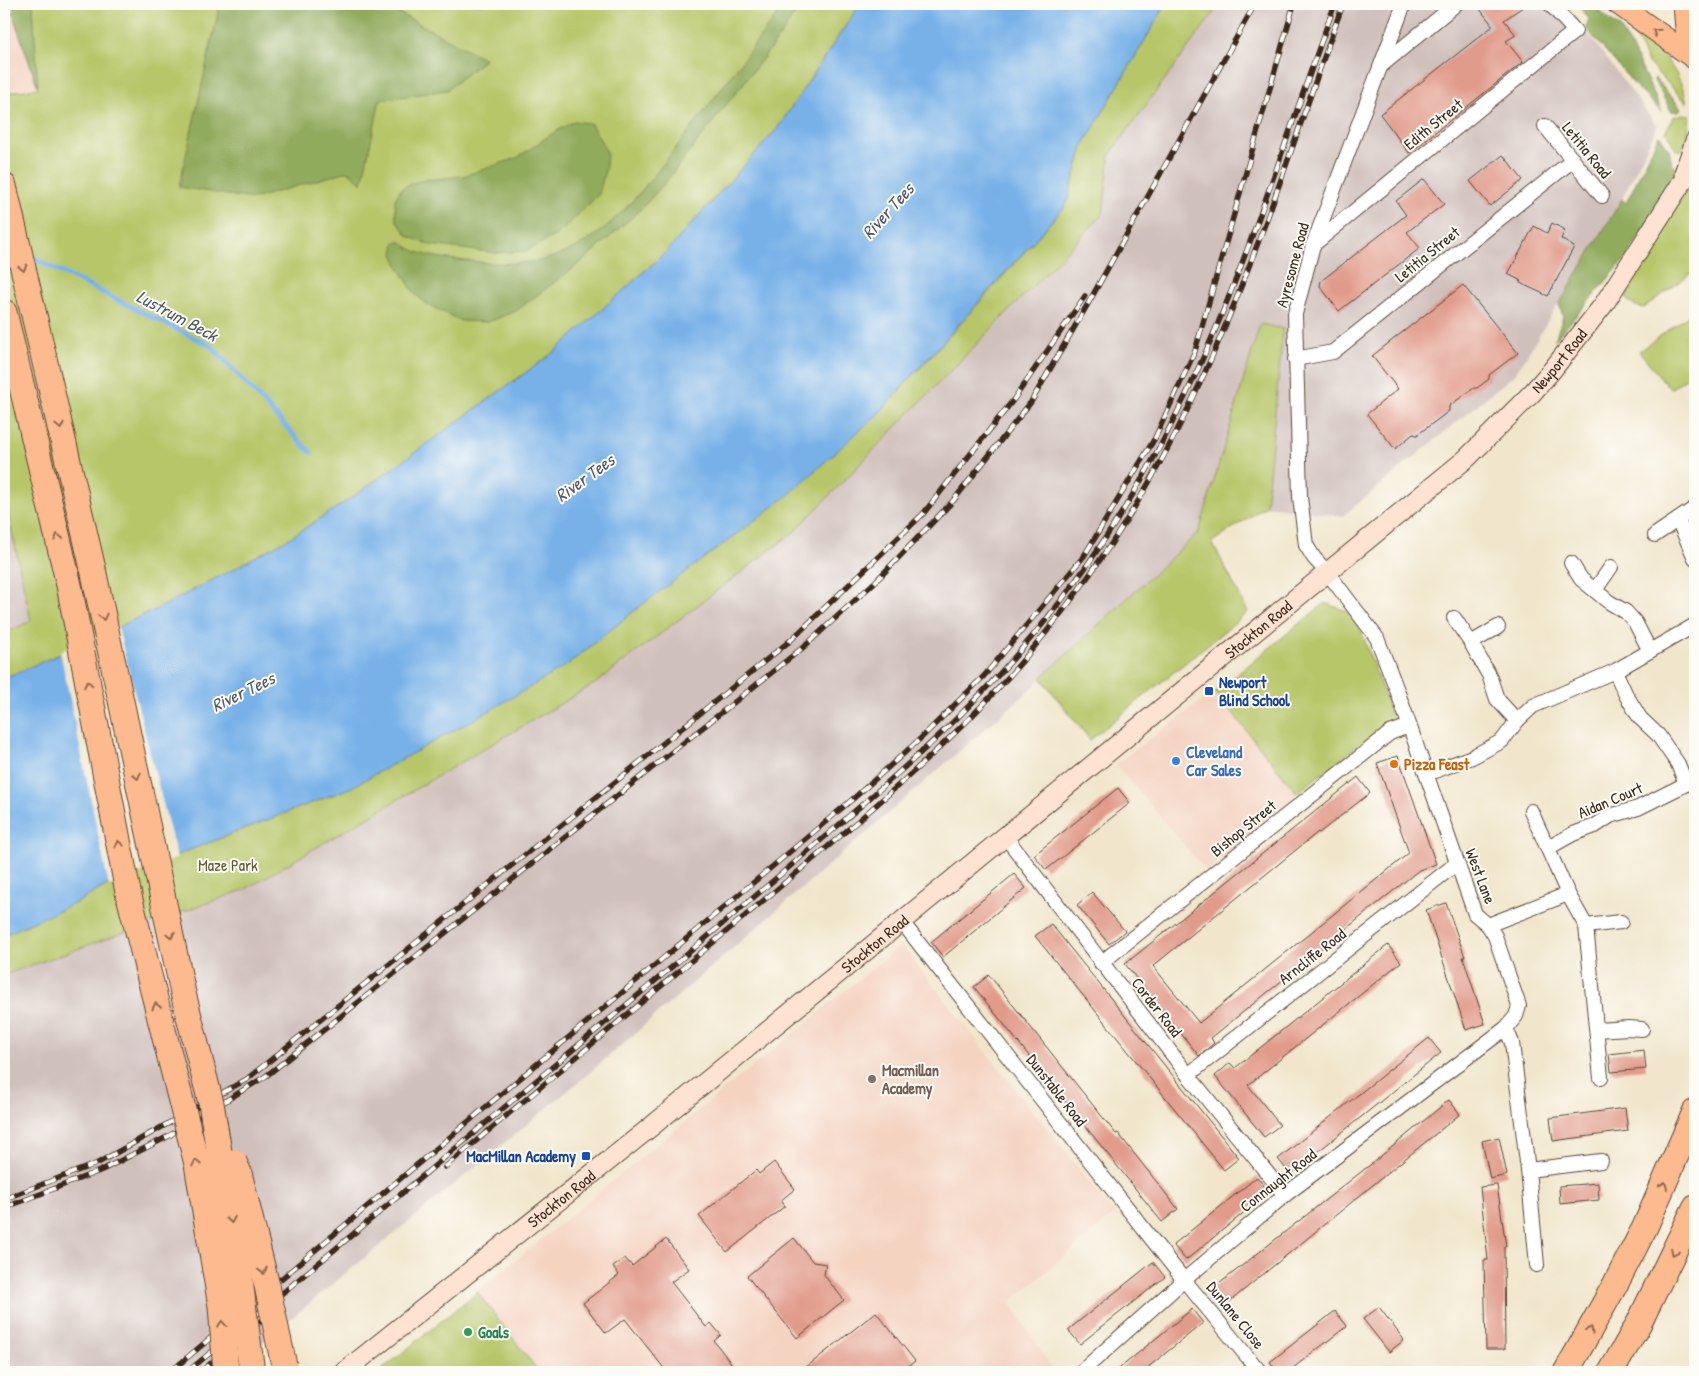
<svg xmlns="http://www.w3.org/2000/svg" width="1699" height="1376" font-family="'Patrick Hand',sans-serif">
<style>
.built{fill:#f4d3c1}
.industrial{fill:#d0c0bc}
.green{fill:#b7c669;stroke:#797844}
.forest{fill:#91ab5d;stroke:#666a3e}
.water{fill:#77b1e8;stroke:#596e83}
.pier{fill:#f1e6cc}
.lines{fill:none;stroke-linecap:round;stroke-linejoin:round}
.stream{stroke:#77b1e8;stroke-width:5}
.building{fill:#e19b8b}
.street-casing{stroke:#564638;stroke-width:16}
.secondary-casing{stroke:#564638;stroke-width:21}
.primary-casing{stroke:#564638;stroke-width:23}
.highway-casing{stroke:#564638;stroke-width:27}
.street{stroke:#fff;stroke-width:14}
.secondary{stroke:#fee3d2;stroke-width:19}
.primary{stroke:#fcba8e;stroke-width:21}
.highway{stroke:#fcba8e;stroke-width:25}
.rail-casing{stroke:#3b2a1e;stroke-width:5.5}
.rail{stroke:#fdfcf7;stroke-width:4;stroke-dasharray:11;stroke-linecap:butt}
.highway-bridge-casing{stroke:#564638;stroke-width:27;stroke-linecap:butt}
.highway-bridge{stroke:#fcba8e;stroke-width:25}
.oneway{stroke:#926b50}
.transit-dot{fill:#1a4fb4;stroke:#fdfcf7;stroke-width:2}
.shop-dot{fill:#3f7fe0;stroke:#fdfcf7;stroke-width:2}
.food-dot{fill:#e8710a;stroke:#fdfcf7;stroke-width:2}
.education-dot{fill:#8d6e63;stroke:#fdfcf7;stroke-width:2}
.leisure-dot{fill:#2e9e5b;stroke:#fdfcf7;stroke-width:2}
.labels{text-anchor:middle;stroke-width:4;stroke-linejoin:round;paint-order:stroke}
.street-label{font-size:16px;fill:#3b2a1e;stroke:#fdfcf7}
.transit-label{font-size:16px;font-weight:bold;fill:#164399;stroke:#fdfcf7;text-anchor:start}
.shop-label{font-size:16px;font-weight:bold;fill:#366cbe;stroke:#fdfcf7;text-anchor:start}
.food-label{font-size:16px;font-weight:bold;fill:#c56008;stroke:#fdfcf7;text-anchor:start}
.park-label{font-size:16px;fill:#605934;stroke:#fdfcf7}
.education-label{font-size:16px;font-weight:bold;fill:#785e54;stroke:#fdfcf7;text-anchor:start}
.leisure-label{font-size:16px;font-weight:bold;fill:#27864d;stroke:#fdfcf7;text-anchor:start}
.water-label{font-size:18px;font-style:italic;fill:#505965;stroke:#fdfcf7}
</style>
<rect width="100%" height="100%" fill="#fdfcf7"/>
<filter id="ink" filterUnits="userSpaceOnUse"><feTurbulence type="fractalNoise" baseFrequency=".02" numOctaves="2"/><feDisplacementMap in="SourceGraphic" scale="10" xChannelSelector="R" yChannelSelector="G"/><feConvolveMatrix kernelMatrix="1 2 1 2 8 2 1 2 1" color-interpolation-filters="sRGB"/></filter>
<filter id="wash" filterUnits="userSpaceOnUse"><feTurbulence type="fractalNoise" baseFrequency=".0096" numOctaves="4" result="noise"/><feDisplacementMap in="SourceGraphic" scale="20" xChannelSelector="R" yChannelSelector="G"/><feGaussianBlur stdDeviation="1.12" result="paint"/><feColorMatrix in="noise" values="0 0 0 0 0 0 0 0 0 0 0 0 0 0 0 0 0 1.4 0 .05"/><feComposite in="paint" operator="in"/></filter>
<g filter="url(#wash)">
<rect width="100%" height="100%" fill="#f1e6cc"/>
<g class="built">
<path d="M 4,4 L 13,4 L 16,21 L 38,88 L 4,93 Z"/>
<path d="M 1215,692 L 1297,793 L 1207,872 L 1115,764 Z"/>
<path d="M 901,945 L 1115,1214 L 1010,1302 L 1052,1368 L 1047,1372 L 539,1372 L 477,1292 Z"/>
</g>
<g class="industrial">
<path d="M 1220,4 L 1566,4 L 1657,126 L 1622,199 L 1516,373 L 1343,516 L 1266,506 L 1283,329 L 1260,324 L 1199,532 L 1041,678 L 1031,689 L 587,1075 L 226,1372 L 4,1372 L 4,975 L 244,890 L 596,683 L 795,531 L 1103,214 L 1110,154 Z"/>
<path d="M 4,494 L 31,622 L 4,633 Z"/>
</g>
<g class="green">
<path d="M 13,4 L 860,4 L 777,129 L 666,252 L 553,353 L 347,501 L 291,537 L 239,566 L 165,605 L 65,652 L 4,678 L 4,633 L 31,621 L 4,494 L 4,93 L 38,88 L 15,21 Z"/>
<path d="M 1166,4 L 1220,4 L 1110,154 L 1103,214 L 795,531 L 596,683 L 244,890 L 4,975 L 4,935 L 78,902 L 123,876 L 350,788 L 566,666 L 877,415 L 974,309 L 1066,205 L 1084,144 Z"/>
<path d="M 1629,25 C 1656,44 1681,70 1687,103 L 1648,63 Z"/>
<path d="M 1682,114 L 1690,115 L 1687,139 L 1681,151 L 1676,150 L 1666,131 L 1673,117 Z"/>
<path d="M 1695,176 L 1695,270 L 1644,308 L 1636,306 L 1627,300 L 1626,292 L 1628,282 Z"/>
<path d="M 1695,311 L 1695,372 L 1670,389 L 1639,351 Z"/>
<path d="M 1260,324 L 1283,329 L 1266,506 L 1212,542 L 1248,612 L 1090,740 L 1041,678 L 1199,532 Z"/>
<path d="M 1325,603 L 1355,614 L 1393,719 L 1297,793 L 1215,692 Z"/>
<path d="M 477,1292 L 539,1372 L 379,1372 Z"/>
</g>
<g class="forest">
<path d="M 13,4 L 33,4 L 38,88 L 15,21 Z"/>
<path d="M 220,4 L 382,4 L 485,59 L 447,90 L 380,100 L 362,183 L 348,171 L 253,199 L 179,187 Z"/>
<path d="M 785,4 L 802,4 L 775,43 L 664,184 L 640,210 L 584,260 L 516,311 L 488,322 L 461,321 L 427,304 L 414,293 L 400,269 L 393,254 L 395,242 L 402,242 C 412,256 453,260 469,261 C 500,264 530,266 559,255 C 611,236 649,182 682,140 C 717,95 751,49 785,4 Z"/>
<path d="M 1577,4 L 1590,4 L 1620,28 L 1632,48 L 1662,112 L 1639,90 L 1586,28 L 1589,19 Z"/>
<path d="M 1655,78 L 1681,108 L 1678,112 L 1671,111 L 1654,80 Z"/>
<path d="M 574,121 L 591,124 L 607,152 L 606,167 L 599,194 L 558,234 L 526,251 L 496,253 L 430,245 L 408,236 L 396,220 L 395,200 L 401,189 L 409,184 L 425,180 L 463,176 L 517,158 L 547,137 Z"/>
<path d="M 1659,135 L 1669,149 L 1672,164 L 1680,171 L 1627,257 L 1555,340 L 1563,316 L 1559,304 L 1622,199 L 1626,203 Z"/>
</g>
<path class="water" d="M 860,4 L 1166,4 L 1084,144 L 1066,205 L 877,415 L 786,497 L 639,607 L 566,666 L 489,711 L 350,788 L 123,876 L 78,902 L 4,935 L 4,678 L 65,652 L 165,605 L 239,566 L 291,537 L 347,501 L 553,353 L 666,252 L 777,129 Z"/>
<path class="pier" d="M 117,624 L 177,858 L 124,879 L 109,887 L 60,651 Z"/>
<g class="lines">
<path class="stream" d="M 29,254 L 41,262 L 211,346 L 304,446 L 311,452"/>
</g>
<g id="blocks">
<g class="building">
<path d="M 1476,4 L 1527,4 L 1504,20 L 1516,35 L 1506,41 L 1523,62 L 1409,153 L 1380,114 L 1493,26 Z"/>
<path d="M 1503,155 L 1523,180 L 1490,206 L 1470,181 Z"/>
<path d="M 1424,179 L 1444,204 L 1407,232 L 1420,248 L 1339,311 L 1320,286 L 1321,281 L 1406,215 L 1396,201 Z"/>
<path d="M 1552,223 L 1565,230 L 1561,239 L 1574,247 L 1548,296 L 1520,283 L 1521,281 L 1508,274 L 1534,226 L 1547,233 Z"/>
<path d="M 1463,285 L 1518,353 L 1489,375 L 1489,379 L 1477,388 L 1474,388 L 1449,406 L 1449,411 L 1417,435 L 1413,434 L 1395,449 L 1367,414 L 1398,389 L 1372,356 Z"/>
<path d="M 1398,756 L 1436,864 L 1419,870 L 1211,1038 L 1214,1043 L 1199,1056 L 1125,964 L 1358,777 L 1370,793 L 1319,833 L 1318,832 L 1153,966 L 1199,1023 L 1409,853 L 1377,763 Z"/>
<path d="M 1118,788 L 1130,803 L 1046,870 L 1034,855 Z"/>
<path d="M 1014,874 L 1026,888 L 943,957 L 931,942 Z"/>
<path d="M 1092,892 L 1125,931 L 1109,944 L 1077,905 Z"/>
<path d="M 1446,903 L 1465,957 L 1463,957 L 1485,1024 L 1466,1030 L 1426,910 Z"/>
<path d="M 1051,924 L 1239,1158 L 1224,1170 L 1035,936 Z"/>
<path d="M 1388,945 L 1401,962 L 1248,1085 L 1280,1125 L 1264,1137 L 1215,1076 L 1230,1063 L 1235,1068 Z"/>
<path d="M 989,975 L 1116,1134 L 1118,1133 L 1178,1209 L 1162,1222 L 974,987 Z"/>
<path d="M 1429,1038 L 1441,1053 L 1290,1174 L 1278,1159 Z"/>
<path d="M 1644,1050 L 1646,1069 L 1611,1072 L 1609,1054 Z"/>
<path d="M 1449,1100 L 1460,1114 L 1223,1307 L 1210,1291 L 1375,1161 Z"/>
<path d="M 1625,1108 L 1628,1131 L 1553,1141 L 1550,1118 Z"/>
<path d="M 1499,1137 L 1507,1175 L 1490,1179 L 1482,1141 Z"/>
<path d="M 774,1162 L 795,1189 L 781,1200 L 785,1206 L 727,1252 L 699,1216 L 756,1170 L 759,1174 Z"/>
<path d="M 1257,1177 L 1269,1192 L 1186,1260 L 1173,1245 Z"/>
<path d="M 1598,1183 L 1599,1200 L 1560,1204 L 1559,1186 Z"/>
<path d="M 1497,1185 L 1506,1246 L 1504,1246 L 1505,1349 L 1486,1349 L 1484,1260 L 1488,1260 L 1480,1187 Z"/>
<path d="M 794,1238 L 813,1262 L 826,1264 L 824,1275 L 844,1300 L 797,1338 L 747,1276 Z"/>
<path d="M 666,1239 L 689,1269 L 671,1282 L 706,1327 L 711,1323 L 721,1335 L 714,1341 L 738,1372 L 667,1372 L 625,1319 L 606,1333 L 583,1303 L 619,1275 L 613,1267 L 625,1258 L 632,1266 Z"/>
<path d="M 1153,1262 L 1165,1277 L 1080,1344 L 1068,1330 Z"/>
<path d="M 1379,1307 L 1404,1340 L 1389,1352 L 1363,1319 Z"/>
<path d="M 1192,1309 L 1203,1323 L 1142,1372 L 1115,1372 Z"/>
<path d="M 1335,1311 L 1347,1326 L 1288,1372 L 1278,1372 L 1270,1362 Z"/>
<path d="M 876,1312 L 915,1361 L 901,1372 L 800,1372 Z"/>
</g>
</g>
</g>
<g filter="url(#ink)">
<use href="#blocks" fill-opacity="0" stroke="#564638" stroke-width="1"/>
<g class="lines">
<g class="street-casing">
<g id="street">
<path d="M 1404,4 L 1313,245 L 1295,314 L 1300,497 L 1306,545 L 1314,558 L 1327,572 L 1377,638 L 1397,690 L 1475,914 L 1488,925 L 1495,936 L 1519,1006 L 1516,1016 L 1506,1028 L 1512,1043 L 1528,1170 L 1537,1265"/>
<path d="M 1383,64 L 1456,4"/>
<path d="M 1545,126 L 1602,196"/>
<path d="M 1314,244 L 1575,31 L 1550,4"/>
<path d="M 1295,359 L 1333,352 L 1573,160"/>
<path d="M 1678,520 L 1695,558"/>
<path d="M 1655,535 L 1695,508"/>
<path d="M 1571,563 L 1581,579 L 1609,602 L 1626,612 L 1635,622 L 1650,651"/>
<path d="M 1595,590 L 1611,567"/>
<path d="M 1454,618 L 1471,643 L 1489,675 L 1497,699 L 1517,721"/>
<path d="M 1471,643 L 1498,627"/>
<path d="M 1615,671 L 1626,695 L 1640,718 L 1658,735 L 1678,764 L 1686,784"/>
<path d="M 1427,774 L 1472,757 L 1502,741 L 1517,721 L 1533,706 L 1615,671 L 1695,625"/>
<path d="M 1531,811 L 1568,894 L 1586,926 L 1601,1078"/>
<path d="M 1005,836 L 1188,1075 L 1285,1195"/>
<path d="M 1548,848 L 1573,834 L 1595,826 L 1610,816 L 1638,808 L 1686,784 L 1695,782"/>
<path d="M 902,922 L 1184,1280 L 1260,1372"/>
<path d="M 1488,925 L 1568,894"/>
<path d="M 1586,926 L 1621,922"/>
<path d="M 1101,963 L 1390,733 L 1409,726"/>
<path d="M 1597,1030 L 1628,1028 L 1642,1029"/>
<path d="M 1188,1075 L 1457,863"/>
<path d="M 1528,1170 L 1601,1161"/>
<path d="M 1081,1372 L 1184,1280 L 1285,1195 L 1506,1028"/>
</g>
</g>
<g class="secondary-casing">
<g id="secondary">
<path d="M 1684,173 L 1695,141"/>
<path id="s1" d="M 344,1372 L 652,1126 L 1467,458 L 1532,393 L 1553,369 L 1604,304 L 1695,162"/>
</g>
</g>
<g class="primary-casing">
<g id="primary">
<path d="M 1618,4 L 1695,59"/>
<path d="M 1684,4 L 1686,29 L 1695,53"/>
</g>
</g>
<g class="highway-casing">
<g id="highway">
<path d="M 4,186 L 93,569"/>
<path d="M 4,312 L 69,585 L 128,892"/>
<path d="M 1566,1372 L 1616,1283 L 1645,1227 L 1695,1112"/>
<path d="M 1611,1372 L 1639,1323 L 1695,1208"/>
</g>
</g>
<use href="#street" class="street"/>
<use href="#secondary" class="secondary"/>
<use href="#primary" class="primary"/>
<use href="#highway" class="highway"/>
<g class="rail-casing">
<g id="rail">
<path d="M 445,1167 C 546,1083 646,999 746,915 C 822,852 898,789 968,720 C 1021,667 1069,606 1111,544 C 1221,380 1276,188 1343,4"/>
<path d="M 4,1199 L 98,1163 L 247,1079 L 791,640 L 923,514 L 1014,399 L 1085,296"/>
<path d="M 4,1208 L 102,1170 L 167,1137 L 266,1076 L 806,645 L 876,581 L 953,501 L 1031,402 L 1089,302 L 1255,4"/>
<path d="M 170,1372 L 854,798 L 920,739 L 984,676 L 1084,556 L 1155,438 L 1195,351 L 1294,4"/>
<path d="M 187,1372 C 350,1238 511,1101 673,966 C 729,918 785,871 841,823 C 882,787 925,751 963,712 C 1017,658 1067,598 1108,534 C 1133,496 1156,456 1176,415 C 1242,284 1284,141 1335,4"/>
<path d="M 200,1372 L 265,1318"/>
</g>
</g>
<use href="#rail" class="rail"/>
<g class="highway-bridge-casing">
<g id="highway-bridge">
<path d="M 93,569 L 183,993 L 211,1103 L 240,1280 L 252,1372"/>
<path d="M 128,892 L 197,1164 L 221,1306 L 226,1372"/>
<path d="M 234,1162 L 239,1173 L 267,1286 L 284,1365"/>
</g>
</g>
<use href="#highway-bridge" class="highway-bridge"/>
</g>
<defs><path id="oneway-chevron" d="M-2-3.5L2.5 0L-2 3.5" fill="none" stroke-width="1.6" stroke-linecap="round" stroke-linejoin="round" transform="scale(1.25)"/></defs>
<g class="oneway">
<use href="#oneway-chevron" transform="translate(1656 32) rotate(-145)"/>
<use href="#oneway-chevron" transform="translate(23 268) rotate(77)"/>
<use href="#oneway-chevron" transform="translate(60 426) rotate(77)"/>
<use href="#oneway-chevron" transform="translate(58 537) rotate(-104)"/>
<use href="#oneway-chevron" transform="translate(103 617) rotate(78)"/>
<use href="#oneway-chevron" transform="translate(88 684) rotate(-101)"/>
<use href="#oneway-chevron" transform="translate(137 776) rotate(78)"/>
<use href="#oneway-chevron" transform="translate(119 844) rotate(-101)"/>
<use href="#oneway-chevron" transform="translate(171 935) rotate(78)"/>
<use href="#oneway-chevron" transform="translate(156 1006) rotate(-104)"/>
<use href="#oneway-chevron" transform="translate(196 1163) rotate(-102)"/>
<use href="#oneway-chevron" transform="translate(1664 1185) rotate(-66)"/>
<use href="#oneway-chevron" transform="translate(231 1220) rotate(81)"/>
<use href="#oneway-chevron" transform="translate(1674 1252) rotate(116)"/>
<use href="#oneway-chevron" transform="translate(263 1271) rotate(76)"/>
<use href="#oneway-chevron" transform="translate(222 1324) rotate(-94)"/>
<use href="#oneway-chevron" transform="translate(1590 1330) rotate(-61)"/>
</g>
</g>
<g class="transit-dot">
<rect x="1204" y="686" width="10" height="10" rx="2.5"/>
<rect x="581" y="1151" width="10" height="10" rx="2.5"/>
</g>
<circle class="shop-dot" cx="1176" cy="761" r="5"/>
<circle class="food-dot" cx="1394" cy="764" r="5"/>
<circle class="education-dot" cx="872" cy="1079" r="5"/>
<circle class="leisure-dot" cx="468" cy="1332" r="5"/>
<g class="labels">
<g class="street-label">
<text transform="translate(1433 124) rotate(-39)" y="6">Edith Street</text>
<text transform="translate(1587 150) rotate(51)" y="6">Letitia Road</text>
<text transform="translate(1427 254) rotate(-39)" y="6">Letitia Street</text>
<text transform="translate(1292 265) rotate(-75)" y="6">Ayresome Road</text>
<text dy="6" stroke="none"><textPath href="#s1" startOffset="1582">Newport Road</textPath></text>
<text dy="6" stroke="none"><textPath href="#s1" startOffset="1178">Stockton Road</textPath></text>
<text transform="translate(1610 800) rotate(-23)" y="6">Aidan Court</text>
<text transform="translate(1243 828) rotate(-39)" y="6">Bishop Street</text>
<text transform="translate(1481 876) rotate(69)" y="6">West Lane</text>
<text dy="6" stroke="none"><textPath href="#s1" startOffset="682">Stockton Road</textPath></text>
<text transform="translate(1312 956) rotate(-38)" y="6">Arncliffe Road</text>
<text transform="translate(1157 1007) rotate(52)" y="6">Corder Road</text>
<text transform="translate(1057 1090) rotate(52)" y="6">Dunstable Road</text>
<text transform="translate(1278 1180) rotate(-38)" y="6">Connaught Road</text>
<text dy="6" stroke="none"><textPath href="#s1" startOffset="278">Stockton Road</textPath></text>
<text transform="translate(1236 1315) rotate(51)" y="6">Dunlane Close</text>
</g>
<g class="transit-label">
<text x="1219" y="688">Newport<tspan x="1219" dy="18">Blind School</tspan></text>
<text x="576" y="1162" text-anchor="end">MacMillan Academy</text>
</g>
<g class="shop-label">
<text x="1186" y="758">Cleveland<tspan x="1186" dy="18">Car Sales</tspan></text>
</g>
<g class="food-label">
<text x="1404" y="770">Pizza Feast</text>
</g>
<g class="park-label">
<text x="228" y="871">Maze Park</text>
</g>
<g class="education-label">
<text x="882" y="1076">Macmillan<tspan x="882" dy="18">Academy</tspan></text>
</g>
<g class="leisure-label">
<text x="478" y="1338">Goals</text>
</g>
<g class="water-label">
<text transform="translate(888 211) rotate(-48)" y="6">River Tees</text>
<text transform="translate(177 316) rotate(28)" y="6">Lustrum Beck</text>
<text transform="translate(585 478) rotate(-36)" y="6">River Tees</text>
<text transform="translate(243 692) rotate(-26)" y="6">River Tees</text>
</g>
</g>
<rect width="1699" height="1376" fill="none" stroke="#fdfcf7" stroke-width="20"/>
</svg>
